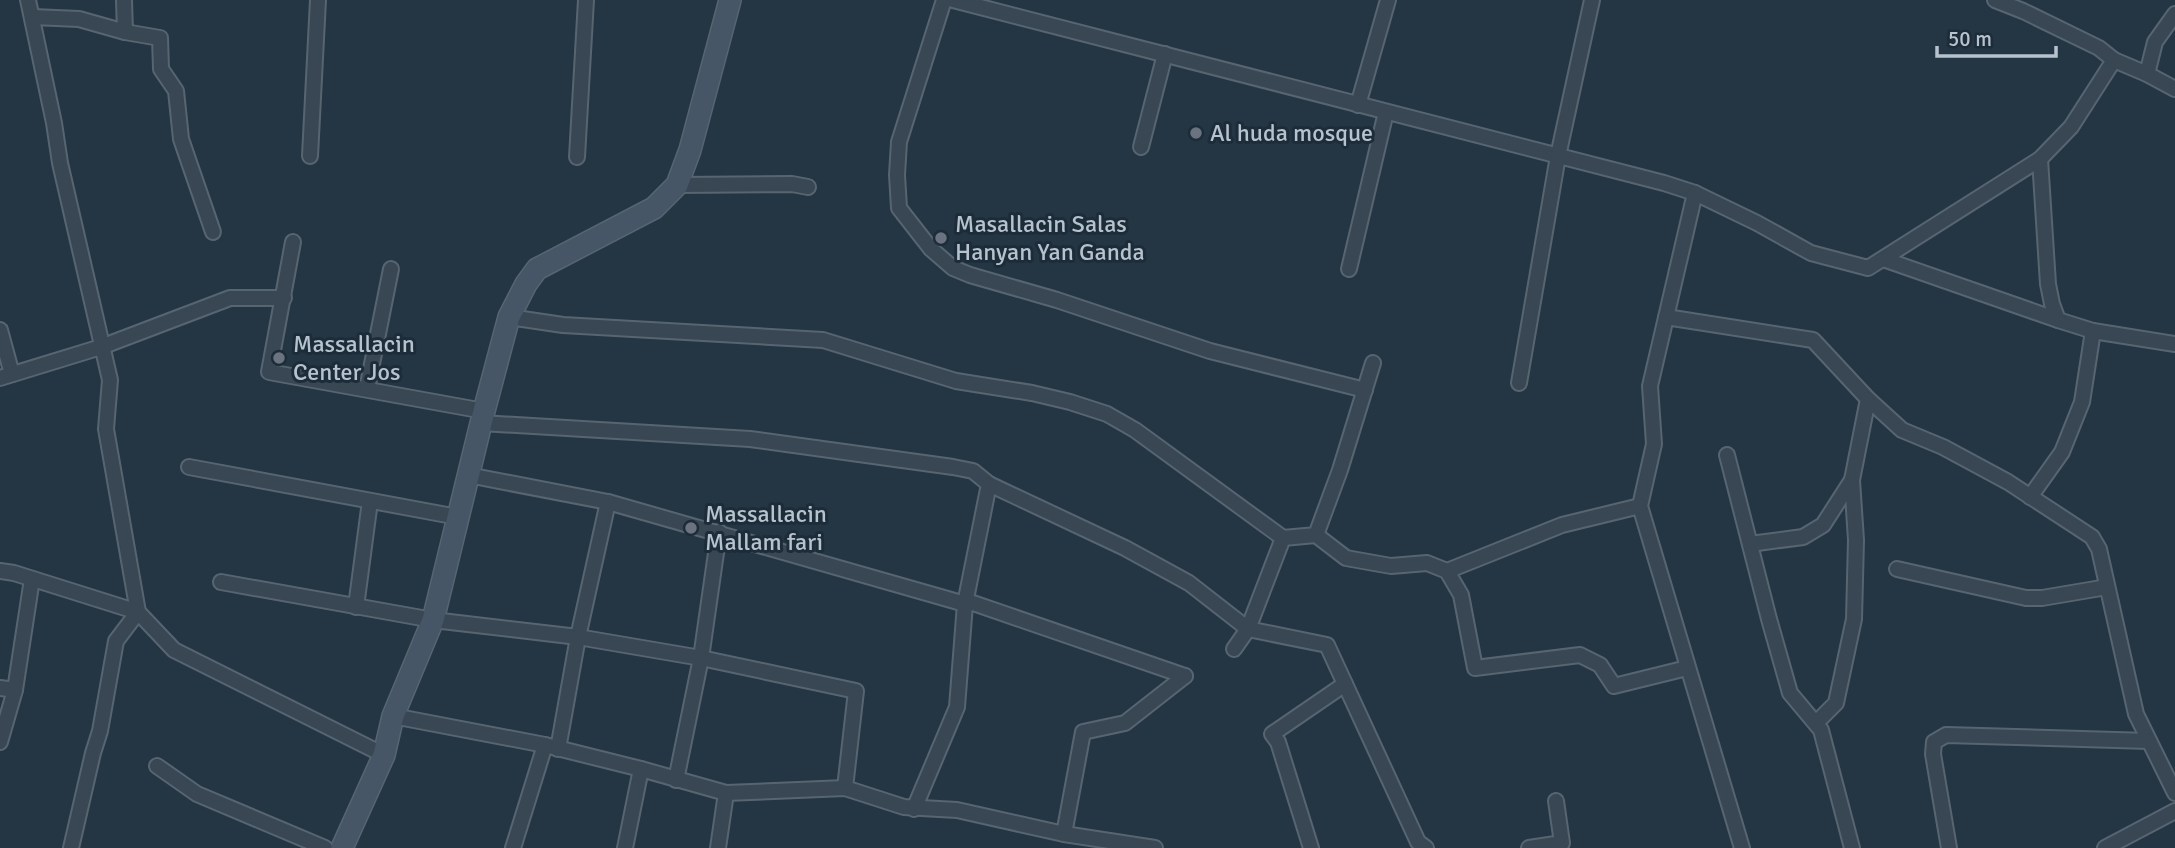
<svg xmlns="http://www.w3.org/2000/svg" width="2175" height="848" font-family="Signika,sans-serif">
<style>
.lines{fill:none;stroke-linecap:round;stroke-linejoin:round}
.street-casing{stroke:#576570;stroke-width:18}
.secondary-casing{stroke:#576570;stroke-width:24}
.street{stroke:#384753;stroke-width:14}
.secondary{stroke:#465667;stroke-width:21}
.worship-dot{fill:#6b7280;stroke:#1d2c39;stroke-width:2.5}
.labels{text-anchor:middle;stroke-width:6;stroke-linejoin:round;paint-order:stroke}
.poi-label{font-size:24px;fill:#b6c2cd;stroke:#1d2c39;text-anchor:start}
</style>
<rect width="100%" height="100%" fill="#243544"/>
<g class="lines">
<g class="street-casing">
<g id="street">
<path d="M 28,0 L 54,123 L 60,163 L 110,380 L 106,429 L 138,612 L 116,641 L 100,731 L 93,753 L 71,848"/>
<path d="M 124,0 L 125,32"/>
<path d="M 944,0 L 899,142 L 897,175 L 899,208 L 931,249 L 953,268 L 970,275 L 1057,300 L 1210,351 L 1365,390"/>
<path d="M 953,0 L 1664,183 L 1695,193 L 1757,223 L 1811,253 L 1868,268 L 2040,159 L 2071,127 L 2114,60"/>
<path d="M 1995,0 L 2023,11 L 2099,48 L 2114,60 L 2147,74 L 2175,89"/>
<path d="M 33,17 L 79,19 L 125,32 L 160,38 L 161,69 L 176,91 L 181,139 L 213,232"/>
<path d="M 2147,74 L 2155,42 L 2175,14"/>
<path d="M 1358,105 L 1388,0"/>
<path d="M 1141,147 L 1165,54"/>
<path d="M 310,156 L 318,0"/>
<path d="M 577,157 L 586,0"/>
<path d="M 2040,159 L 2048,284 L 2052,304 L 2058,320 L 2093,331 L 2175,344"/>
<path d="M 677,185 L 792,184 L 808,187"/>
<path d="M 1695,193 L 1650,386 L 1654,444 L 1640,506 L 1742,848"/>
<path d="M 293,242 L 269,372 L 484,411"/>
<path d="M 1883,259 L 2058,320"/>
<path d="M 1349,269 L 1386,112"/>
<path d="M 509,317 L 563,325 L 823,340 L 956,381 L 1032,393 L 1070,402 L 1107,414 L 1135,430 L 1283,538"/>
<path d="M 1666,317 L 1813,340 L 1868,399 L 1902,430 L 1943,447 L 2008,482 L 2092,537 L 2099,549 L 2136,714 L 2175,793"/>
<path d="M 0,330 L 12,374"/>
<path d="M 0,378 L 101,347 L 230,298 L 284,298"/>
<path d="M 1519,383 L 1558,156 L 1592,0"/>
<path d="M 367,389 L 391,269"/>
<path d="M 481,423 L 750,439 L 953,467 L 973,471 L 989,484 L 1125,548 L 1189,583 L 1248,629 L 1327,645 L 1418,842 L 1426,848"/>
<path d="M 1727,455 L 1769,619 L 1790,693 L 1821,730 L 1852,848"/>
<path d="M 189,467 L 458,517"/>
<path d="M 468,475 L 608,502 L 965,604 L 973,603 L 1185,676"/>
<path d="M 2030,497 L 2062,452 L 2082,402 L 2093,331"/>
<path d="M 1316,535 L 1346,558 L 1391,566 L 1427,563 L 1447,571 L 1461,595 L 1475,668 L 1580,655 L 1600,665 L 1614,686 L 1687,668"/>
<path d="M 1750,544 L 1803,537 L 1823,525 L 1852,480"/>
<path d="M 1897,569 L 2026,598 L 2042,598 L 2107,587"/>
<path d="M 0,571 L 14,573 L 138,612 L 174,650 L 384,755"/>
<path d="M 1447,571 L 1562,525 L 1640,506"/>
<path d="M 221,582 L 433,620 L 578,637 L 701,658 L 856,691 L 845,788"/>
<path d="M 356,607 L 370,501"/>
<path d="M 1234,649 L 1248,629 L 1283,538 L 1316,535 L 1340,470 L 1373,363"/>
<path d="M 0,688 L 15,690"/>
<path d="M 393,716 L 545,745 L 641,769 L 726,793 L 845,788 L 904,807 L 957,810 L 1064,834 L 1155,848"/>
<path d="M 1816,723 L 1836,703 L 1854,619 L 1856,540 L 1852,480 L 1868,399"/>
<path d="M 0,742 L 15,690 L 32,579"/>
<path d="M 558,749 L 578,637 L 608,502"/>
<path d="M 157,766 L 197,794 L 325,848"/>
<path d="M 676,780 L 701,658 L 719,532"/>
<path d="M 914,809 L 957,707 L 965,604 L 989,484"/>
<path d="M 1064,834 L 1083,732 L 1125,723 L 1185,676"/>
<path d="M 513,848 L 545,745"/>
<path d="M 625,848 L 641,769"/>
<path d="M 718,848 L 726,793"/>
<path d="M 1311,848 L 1278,742 L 1272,734 L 1345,684"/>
<path d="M 1529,848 L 1562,843 L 1556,801"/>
<path d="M 1949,848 L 1933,754 L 1934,742 L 1946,735 L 2149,741"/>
<path d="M 2105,848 L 2175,811"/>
</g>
</g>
<g class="secondary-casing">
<path id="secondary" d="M 342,848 L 384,755 L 393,716 L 433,620 L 484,411 L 509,317 L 526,284 L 537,269 L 654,208 L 677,185 L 690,150 L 730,0"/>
</g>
<use href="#street" class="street"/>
<use href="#secondary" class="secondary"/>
</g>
<g class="worship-dot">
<circle cx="1196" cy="133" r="7"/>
<circle cx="941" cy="238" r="7"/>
<circle cx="279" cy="358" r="7"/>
<circle cx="691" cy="528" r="7"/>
</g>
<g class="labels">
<g class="poi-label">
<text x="1210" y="141">Al huda mosque</text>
<text x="955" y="232">Masallacin Salas<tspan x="955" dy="28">Hanyan Yan Ganda</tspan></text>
<text x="293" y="352">Massallacin<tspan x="293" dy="28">Center Jos</tspan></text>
<text x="705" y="522">Massallacin<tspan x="705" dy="28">Mallam fari</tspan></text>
</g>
</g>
<path d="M1937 46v10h119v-10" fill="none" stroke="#b6c2cd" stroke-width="3.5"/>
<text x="1948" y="46" font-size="21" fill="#b6c2cd" stroke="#1d2c39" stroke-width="5" paint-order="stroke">50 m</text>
</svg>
